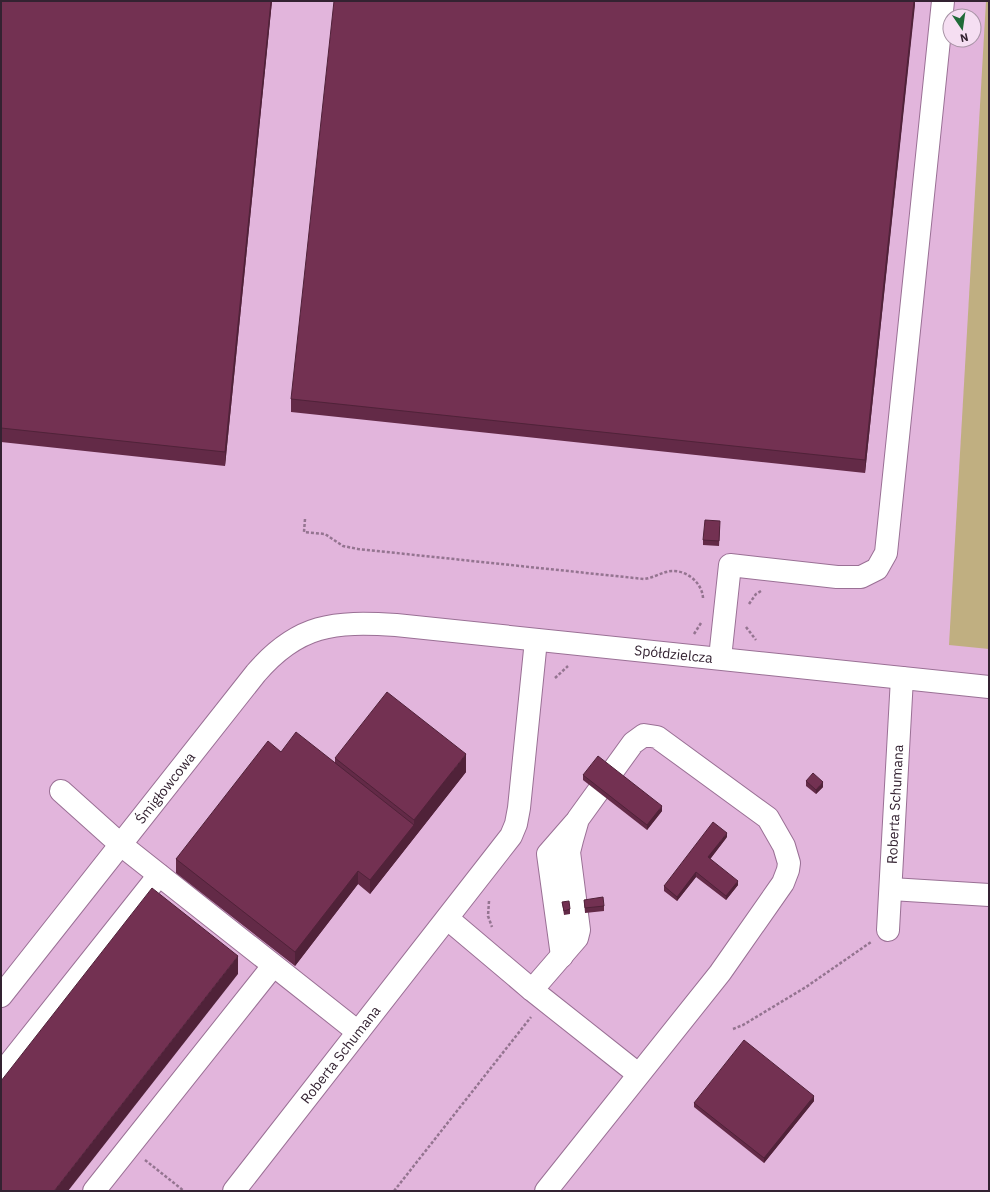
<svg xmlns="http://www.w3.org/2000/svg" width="990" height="1192" font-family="'IBM Plex Sans',sans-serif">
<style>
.green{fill:#c0af81}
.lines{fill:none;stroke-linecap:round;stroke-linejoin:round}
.minor-casing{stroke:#9a7095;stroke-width:24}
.path{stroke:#947490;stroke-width:2.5;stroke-dasharray:3 2;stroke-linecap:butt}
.minor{stroke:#fff;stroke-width:22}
.wall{fill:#632a47}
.shaded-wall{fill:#502239}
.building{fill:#733152;stroke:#502239}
.labels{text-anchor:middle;stroke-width:4;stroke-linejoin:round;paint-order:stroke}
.street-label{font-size:14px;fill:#332231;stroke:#f5def2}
</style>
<rect width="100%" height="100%" fill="#e2b5dc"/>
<path class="green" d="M 986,1 L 989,1 L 989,649 L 949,645 Z"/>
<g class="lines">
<g class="minor-casing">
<g id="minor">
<path d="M 720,658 L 730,565 L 837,577 L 861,577 L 877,569 L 886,553 L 943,1"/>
<path d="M 61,791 L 120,844 L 358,1032"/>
<path d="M 891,889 L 989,895"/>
<path d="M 448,919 L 532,990 L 638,1074"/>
<path id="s1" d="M 888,930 L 902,678"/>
<path d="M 562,956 L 548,854 L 575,823"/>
<path d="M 532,990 L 577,938 L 579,930 L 569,852 L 572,840 L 578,819 L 633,743 L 644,735 L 657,737 L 768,818 L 784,846 L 789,863 L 788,870 L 783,883 L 720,973 L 546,1191"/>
<path id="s2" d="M 1,996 L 256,673 C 298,624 334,621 396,625 L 989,687"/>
<path d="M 1,1074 L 159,875"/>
<path d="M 94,1191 L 273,966"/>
<path id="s3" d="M 234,1191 L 511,836 L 516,824 L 519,808 L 536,640"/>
</g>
</g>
<g class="path">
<path d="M 305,519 L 304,532 L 325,534 L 343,546 L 358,549 L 644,579 C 652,578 659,574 666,572 C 683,567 702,581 703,598"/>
<path d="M 749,604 L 756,594 L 761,591"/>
<path d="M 746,627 L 756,640"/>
<path d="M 694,634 L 701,623"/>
<path d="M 555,678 L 568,666"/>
<path d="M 489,901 L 488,916 L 492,927"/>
<path d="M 733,1029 L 743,1025 L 806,987 L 871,942"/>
<path d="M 145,1160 L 184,1191"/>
<path d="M 394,1191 L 531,1017"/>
</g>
<use href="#minor" class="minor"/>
</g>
<g class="wall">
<path d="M 1,1 L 272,1 L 225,466 L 1,442 Z"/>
<path d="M 915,1 L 865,473 L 291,412 L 291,399 Z"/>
<path d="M 720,526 L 719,546 L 703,545 L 703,540 Z"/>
<path d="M 281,752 L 335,763 L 335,758 L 466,772 L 370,894 L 358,884 L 295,966 L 176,873 L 176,859 Z"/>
<path d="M 583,775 L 662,811 L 647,830 L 583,780 Z"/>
<path d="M 806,781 L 823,787 L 816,794 L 806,786 Z"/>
<path d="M 727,837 L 710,859 L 738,885 L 726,900 L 696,877 L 677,901 L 664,891 L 664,886 Z"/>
<path d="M 584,900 L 604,906 L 604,911 L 585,913 Z"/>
<path d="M 562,902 L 570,909 L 570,914 L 564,915 Z"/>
<path d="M 814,1101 L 764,1163 L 694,1107 L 694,1103 Z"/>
</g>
<g class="shaded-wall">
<path d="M 271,1 L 272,1 L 225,466 L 225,452 Z"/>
<path d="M 914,1 L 915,1 L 915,5 L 865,473 L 865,460 Z"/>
<path d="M 466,754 L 466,772 L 370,894 L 370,880 L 414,825 L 414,820 Z"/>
<path d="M 823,782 L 823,787 L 816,794 L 816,790 Z"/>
<path d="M 662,806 L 662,811 L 647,830 L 647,825 Z"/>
<path d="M 727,833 L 727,837 L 708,862 L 708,857 Z"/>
<path d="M 358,871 L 358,884 L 295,966 L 295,952 Z"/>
<path d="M 696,872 L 696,877 L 677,901 L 677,897 Z"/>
<path d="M 738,881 L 738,885 L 726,900 L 726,896 Z"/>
<path d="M 238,956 L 238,974 L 68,1191 L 54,1191 Z"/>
<path d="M 814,1096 L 814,1101 L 764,1163 L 764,1158 Z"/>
</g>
<g class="building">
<path d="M 1,1 L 271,1 L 225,452 L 1,428 Z"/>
<path d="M 334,1 L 914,1 L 865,460 L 291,399 Z"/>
<path d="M 705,520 L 720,521 L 719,541 L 703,540 Z"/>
<path d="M 387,692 L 466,754 L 414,820 L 335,758 Z"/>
<path d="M 296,732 L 414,825 L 370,880 L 358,871 L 295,952 L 176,859 L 268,741 L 281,752 Z"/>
<path d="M 598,756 L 662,806 L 647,825 L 583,775 Z"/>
<path d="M 813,773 L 823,782 L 816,790 L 806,781 Z"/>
<path d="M 713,822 L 727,833 L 708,857 L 738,881 L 726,896 L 696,872 L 677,897 L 664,886 Z"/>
<path d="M 152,888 L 238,956 L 54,1191 L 1,1191 L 1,1081 Z"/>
<path d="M 603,897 L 604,906 L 585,908 L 584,900 Z"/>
<path d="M 569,901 L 570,909 L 564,911 L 562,902 Z"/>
<path d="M 744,1040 L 814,1096 L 764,1158 L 694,1103 Z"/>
</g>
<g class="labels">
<g class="street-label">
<text dy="5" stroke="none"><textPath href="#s2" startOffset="846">Spółdzielcza</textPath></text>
<text dy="5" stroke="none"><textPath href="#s2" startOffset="265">Śmigłowcowa</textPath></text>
<text dy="5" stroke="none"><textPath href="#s1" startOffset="126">Roberta Schumana</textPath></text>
<text dy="5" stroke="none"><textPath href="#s3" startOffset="173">Roberta Schumana</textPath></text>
</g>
</g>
<rect width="990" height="1192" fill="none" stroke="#332231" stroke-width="4"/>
<g transform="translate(962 28) rotate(167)"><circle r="19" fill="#f5def2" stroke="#a793a5"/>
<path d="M0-3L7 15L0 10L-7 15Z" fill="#1f6a38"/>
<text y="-6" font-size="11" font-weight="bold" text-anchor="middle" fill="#332231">N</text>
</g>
</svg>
